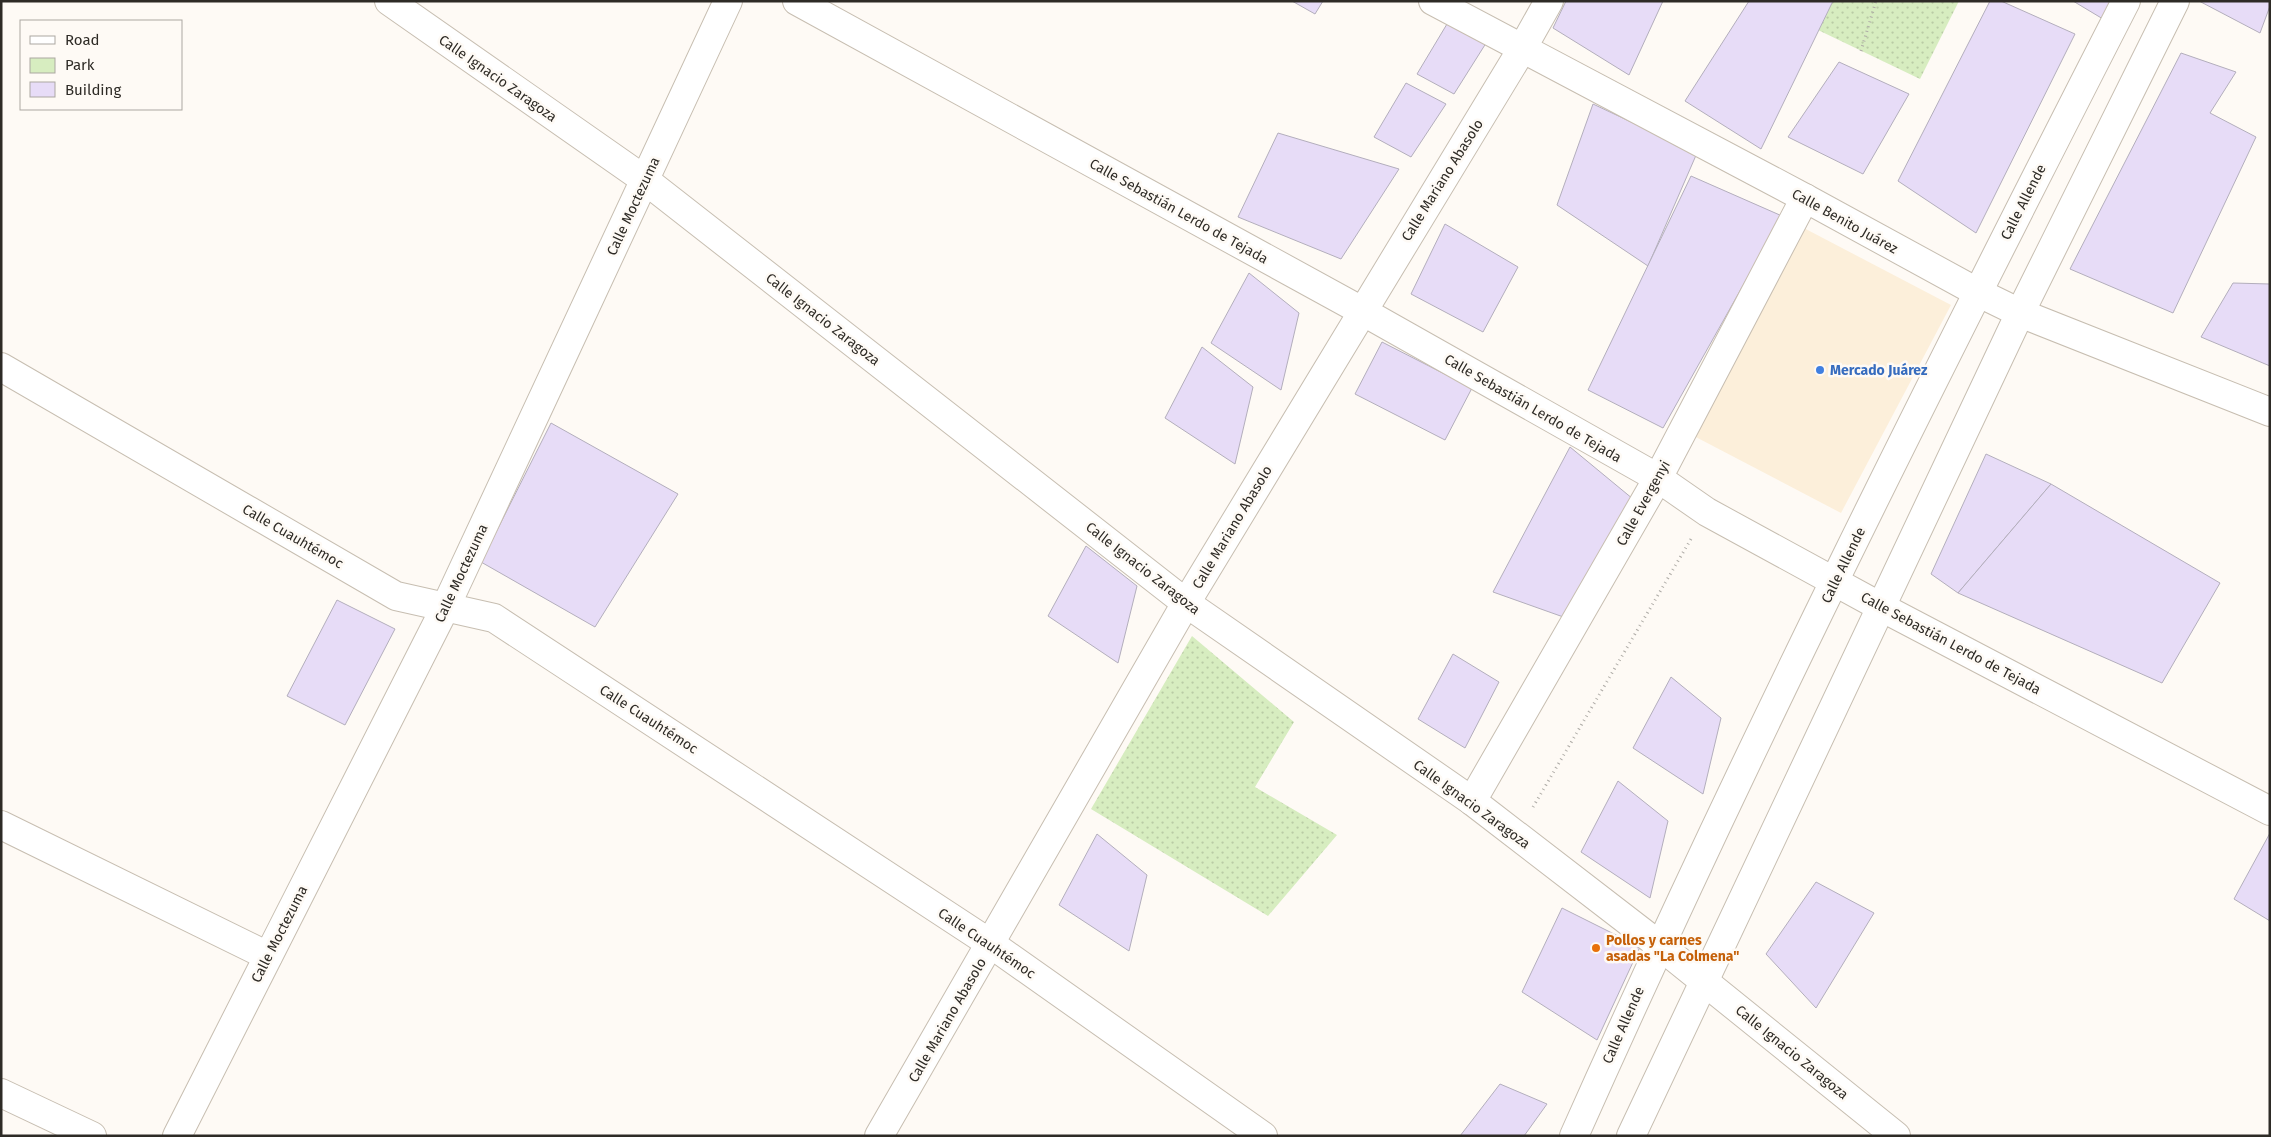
<svg xmlns="http://www.w3.org/2000/svg" width="2271" height="1137" font-family="'Fira Sans',sans-serif">
<style>
.built{fill:#fcefda}
.green{fill:url(#green-dots)}
.building{fill:#e7dcf7;stroke:#b3aebc}
.lines{fill:none;stroke-linecap:round;stroke-linejoin:round}
.minor-casing{stroke:#c7beb1;stroke-width:30}
.primary-casing{stroke:#c7beb1;stroke-width:30}
.path{stroke:#afaca7;stroke-width:3;stroke-dasharray:1 4;stroke-linecap:butt}
.minor{stroke:#fff;stroke-width:28}
.primary{stroke:#fff;stroke-width:28}
.shop-dot{fill:#3f7fe0;stroke:#fefaf5;stroke-width:2}
.food-dot{fill:#e8710a;stroke:#fefaf5;stroke-width:2}
.labels{text-anchor:middle;stroke-width:5;stroke-linejoin:round;paint-order:stroke}
.street-label{font-size:14px;fill:#2e2b26;stroke:#fefaf5}
.shop-label{font-size:14px;font-weight:bold;fill:#366cbe;stroke:#fefaf5;text-anchor:start}
.food-label{font-size:14px;font-weight:bold;fill:#c56008;stroke:#fefaf5;text-anchor:start}
</style>
<defs>
<pattern id="green-dots" width="8" height="8" patternUnits="userSpaceOnUse" patternTransform="scale(1.25)"><rect width="8" height="8" fill="#d7edc0"/><path d="M2 2h.1M6 6h.1" fill="none" stroke="#b9cba5" stroke-width="1.8" stroke-linecap="round"/></pattern>
</defs>
<rect width="100%" height="100%" fill="#fefaf5"/>
<path class="built" d="M 1800,226 L 1951,305 L 1841,513 L 1690,434 Z"/>
<g class="green">
<path d="M 1833,1 L 1959,1 L 1920,79 L 1818,30 Z"/>
<path d="M 1192,636 L 1294,722 L 1255,787 L 1337,835 L 1268,916 L 1091,809 Z"/>
</g>
<g class="building">
<path d="M 1292,1 L 1323,1 L 1315,14 Z"/>
<path d="M 1566,1 L 1663,1 L 1629,75 L 1553,28 Z"/>
<path d="M 1749,1 L 1833,1 L 1761,149 L 1685,101 Z"/>
<path d="M 1990,1 L 2001,1 L 2075,34 L 1976,233 L 1898,181 Z"/>
<path d="M 2073,1 L 2111,1 L 2103,19 Z"/>
<path d="M 2199,1 L 2270,1 L 2270,6 L 2260,33 Z"/>
<path d="M 1450,19 L 1488,40 L 1454,94 L 1417,74 Z"/>
<path d="M 2181,53 L 2236,72 L 2210,113 L 2256,137 L 2173,313 L 2070,269 Z"/>
<path d="M 1839,62 L 1909,94 L 1863,174 L 1788,137 Z"/>
<path d="M 1406,83 L 1446,104 L 1411,157 L 1374,137 Z"/>
<path d="M 1593,104 L 1697,153 L 1648,266 L 1557,205 Z"/>
<path d="M 1278,133 L 1399,169 L 1341,259 L 1238,217 Z"/>
<path d="M 1691,176 L 1782,216 L 1663,428 L 1588,390 Z"/>
<path d="M 1445,224 L 1518,267 L 1483,332 L 1411,294 Z"/>
<path d="M 1249,273 L 1299,313 L 1281,390 L 1211,343 Z"/>
<path d="M 2233,283 L 2270,284 L 2270,366 L 2201,337 Z"/>
<path d="M 1382,342 L 1472,388 L 1445,440 L 1355,394 Z"/>
<path d="M 1202,347 L 1253,387 L 1235,464 L 1165,418 Z"/>
<path d="M 551,423 L 678,494 L 595,627 L 481,562 Z"/>
<path d="M 1570,447 L 1633,499 L 1569,619 L 1493,592 Z"/>
<path d="M 1986,454 L 2051,484 L 1958,593 L 1931,574 Z"/>
<path d="M 2051,484 L 2220,583 L 2162,683 L 1958,593 Z"/>
<path d="M 1086,546 L 1137,586 L 1118,663 L 1048,616 Z"/>
<path d="M 337,600 L 395,629 L 345,725 L 287,696 Z"/>
<path d="M 1453,654 L 1499,682 L 1465,748 L 1418,719 Z"/>
<path d="M 1671,677 L 1721,718 L 1703,794 L 1633,748 Z"/>
<path d="M 1618,781 L 1668,821 L 1650,898 L 1581,852 Z"/>
<path d="M 2270,833 L 2270,921 L 2234,899 Z"/>
<path d="M 1097,834 L 1147,875 L 1129,951 L 1059,905 Z"/>
<path d="M 1816,882 L 1874,913 L 1816,1008 L 1766,954 Z"/>
<path d="M 1562,908 L 1640,947 L 1597,1040 L 1522,992 Z"/>
<path d="M 1500,1084 L 1547,1104 L 1524,1136 L 1460,1136 Z"/>
</g>
<g class="lines">
<g class="minor-casing">
<g id="minor">
<path d="M 389,1 L 645,180 L 1186,603 L 1472,801 L 1659,945 L 1896,1136"/>
<path d="M 797,1 L 1362,311 L 1658,478 L 1707,512 L 1881,607 L 2270,811"/>
<path d="M 1433,1 L 1805,198 L 1977,292 L 2020,313 L 2270,412"/>
<path d="M 1,367 L 396,596 L 494,618 L 991,944 L 1263,1136"/>
<path d="M 1472,801 L 1658,478 L 1805,198"/>
<path d="M 1,825 L 268,956"/>
<path d="M 1,1093 L 92,1136"/>
<path d="M 177,1136 L 446,606 L 728,1"/>
<path d="M 879,1136 L 1186,603 L 1522,49 L 1549,1"/>
</g>
</g>
<g class="primary-casing">
<g id="primary">
<path d="M 1574,1136 C 1745,752 1934,376 2126,1"/>
<path d="M 1631,1136 L 2020,313 L 2175,1"/>
</g>
</g>
<g class="path">
<path d="M 1861,51 L 1876,1"/>
<path d="M 1533,807 L 1691,539"/>
</g>
<use href="#minor" class="minor"/>
<use href="#primary" class="primary"/>
</g>
<circle class="shop-dot" cx="1820" cy="370" r="5"/>
<circle class="food-dot" cx="1596" cy="948" r="5"/>
<g class="labels">
<g class="street-label">
<text transform="translate(498 78) rotate(35)" y="5">Calle Ignacio Zaragoza</text>
<text transform="translate(1442 180) rotate(-58)" y="5">Calle Mariano Abasolo</text>
<text transform="translate(2023 202) rotate(-63)" y="5">Calle Allende</text>
<text transform="translate(633 206) rotate(-65)" y="5">Calle Moctezuma</text>
<text transform="translate(1179 211) rotate(29)" y="5">Calle Sebastián Lerdo de Tejada</text>
<text transform="translate(1845 221) rotate(29)" y="5">Calle Benito Juárez</text>
<text transform="translate(823 319) rotate(38)" y="5">Calle Ignacio Zaragoza</text>
<text transform="translate(1533 408) rotate(30)" y="5">Calle Sebastián Lerdo de Tejada</text>
<text transform="translate(1643 503) rotate(-61)" y="5">Calle Evergenyi</text>
<text transform="translate(1232 527) rotate(-59)" y="5">Calle Mariano Abasolo</text>
<text transform="translate(293 536) rotate(30)" y="5">Calle Cuauhtémoc</text>
<text transform="translate(1843 565) rotate(-64)" y="5">Calle Allende</text>
<text transform="translate(1143 568) rotate(38)" y="5">Calle Ignacio Zaragoza</text>
<text transform="translate(461 573) rotate(-65)" y="5">Calle Moctezuma</text>
<text transform="translate(1951 643) rotate(28)" y="5">Calle Sebastián Lerdo de Tejada</text>
<text transform="translate(649 719) rotate(33)" y="5">Calle Cuauhtémoc</text>
<text transform="translate(1472 804) rotate(36)" y="5">Calle Ignacio Zaragoza</text>
<text transform="translate(279 934) rotate(-63)" y="5">Calle Moctezuma</text>
<text transform="translate(987 943) rotate(34)" y="5">Calle Cuauhtémoc</text>
<text transform="translate(947 1020) rotate(-60)" y="5">Calle Mariano Abasolo</text>
<text transform="translate(1623 1025) rotate(-66)" y="5">Calle Allende</text>
<text transform="translate(1792 1052) rotate(39)" y="5">Calle Ignacio Zaragoza</text>
</g>
<g class="shop-label">
<text x="1830" y="375">Mercado Juárez</text>
</g>
<g class="food-label">
<text x="1606" y="945">Pollos y carnes<tspan x="1606" dy="16">asadas "La Colmena"</tspan></text>
</g>
</g>
<rect width="2271" height="1137" fill="none" stroke="#2e2b26" stroke-width="5"/>
<rect x="20" y="20" width="162" height="90" fill="#fefaf5" stroke="#aba7a2"/>
<rect x="30" y="36" width="25" height="8" fill="#ffffff" stroke="#aba7a2"/>
<text x="65" y="45" font-size="15" fill="#2e2b26">Road</text>
<rect x="30" y="58" width="25" height="15" fill="#d7edc0" stroke="#aba7a2"/>
<text x="65" y="70" font-size="15" fill="#2e2b26">Park</text>
<rect x="30" y="82" width="25" height="15" fill="#e7dcf7" stroke="#aba7a2"/>
<text x="65" y="95" font-size="15" fill="#2e2b26">Building</text>
</svg>
